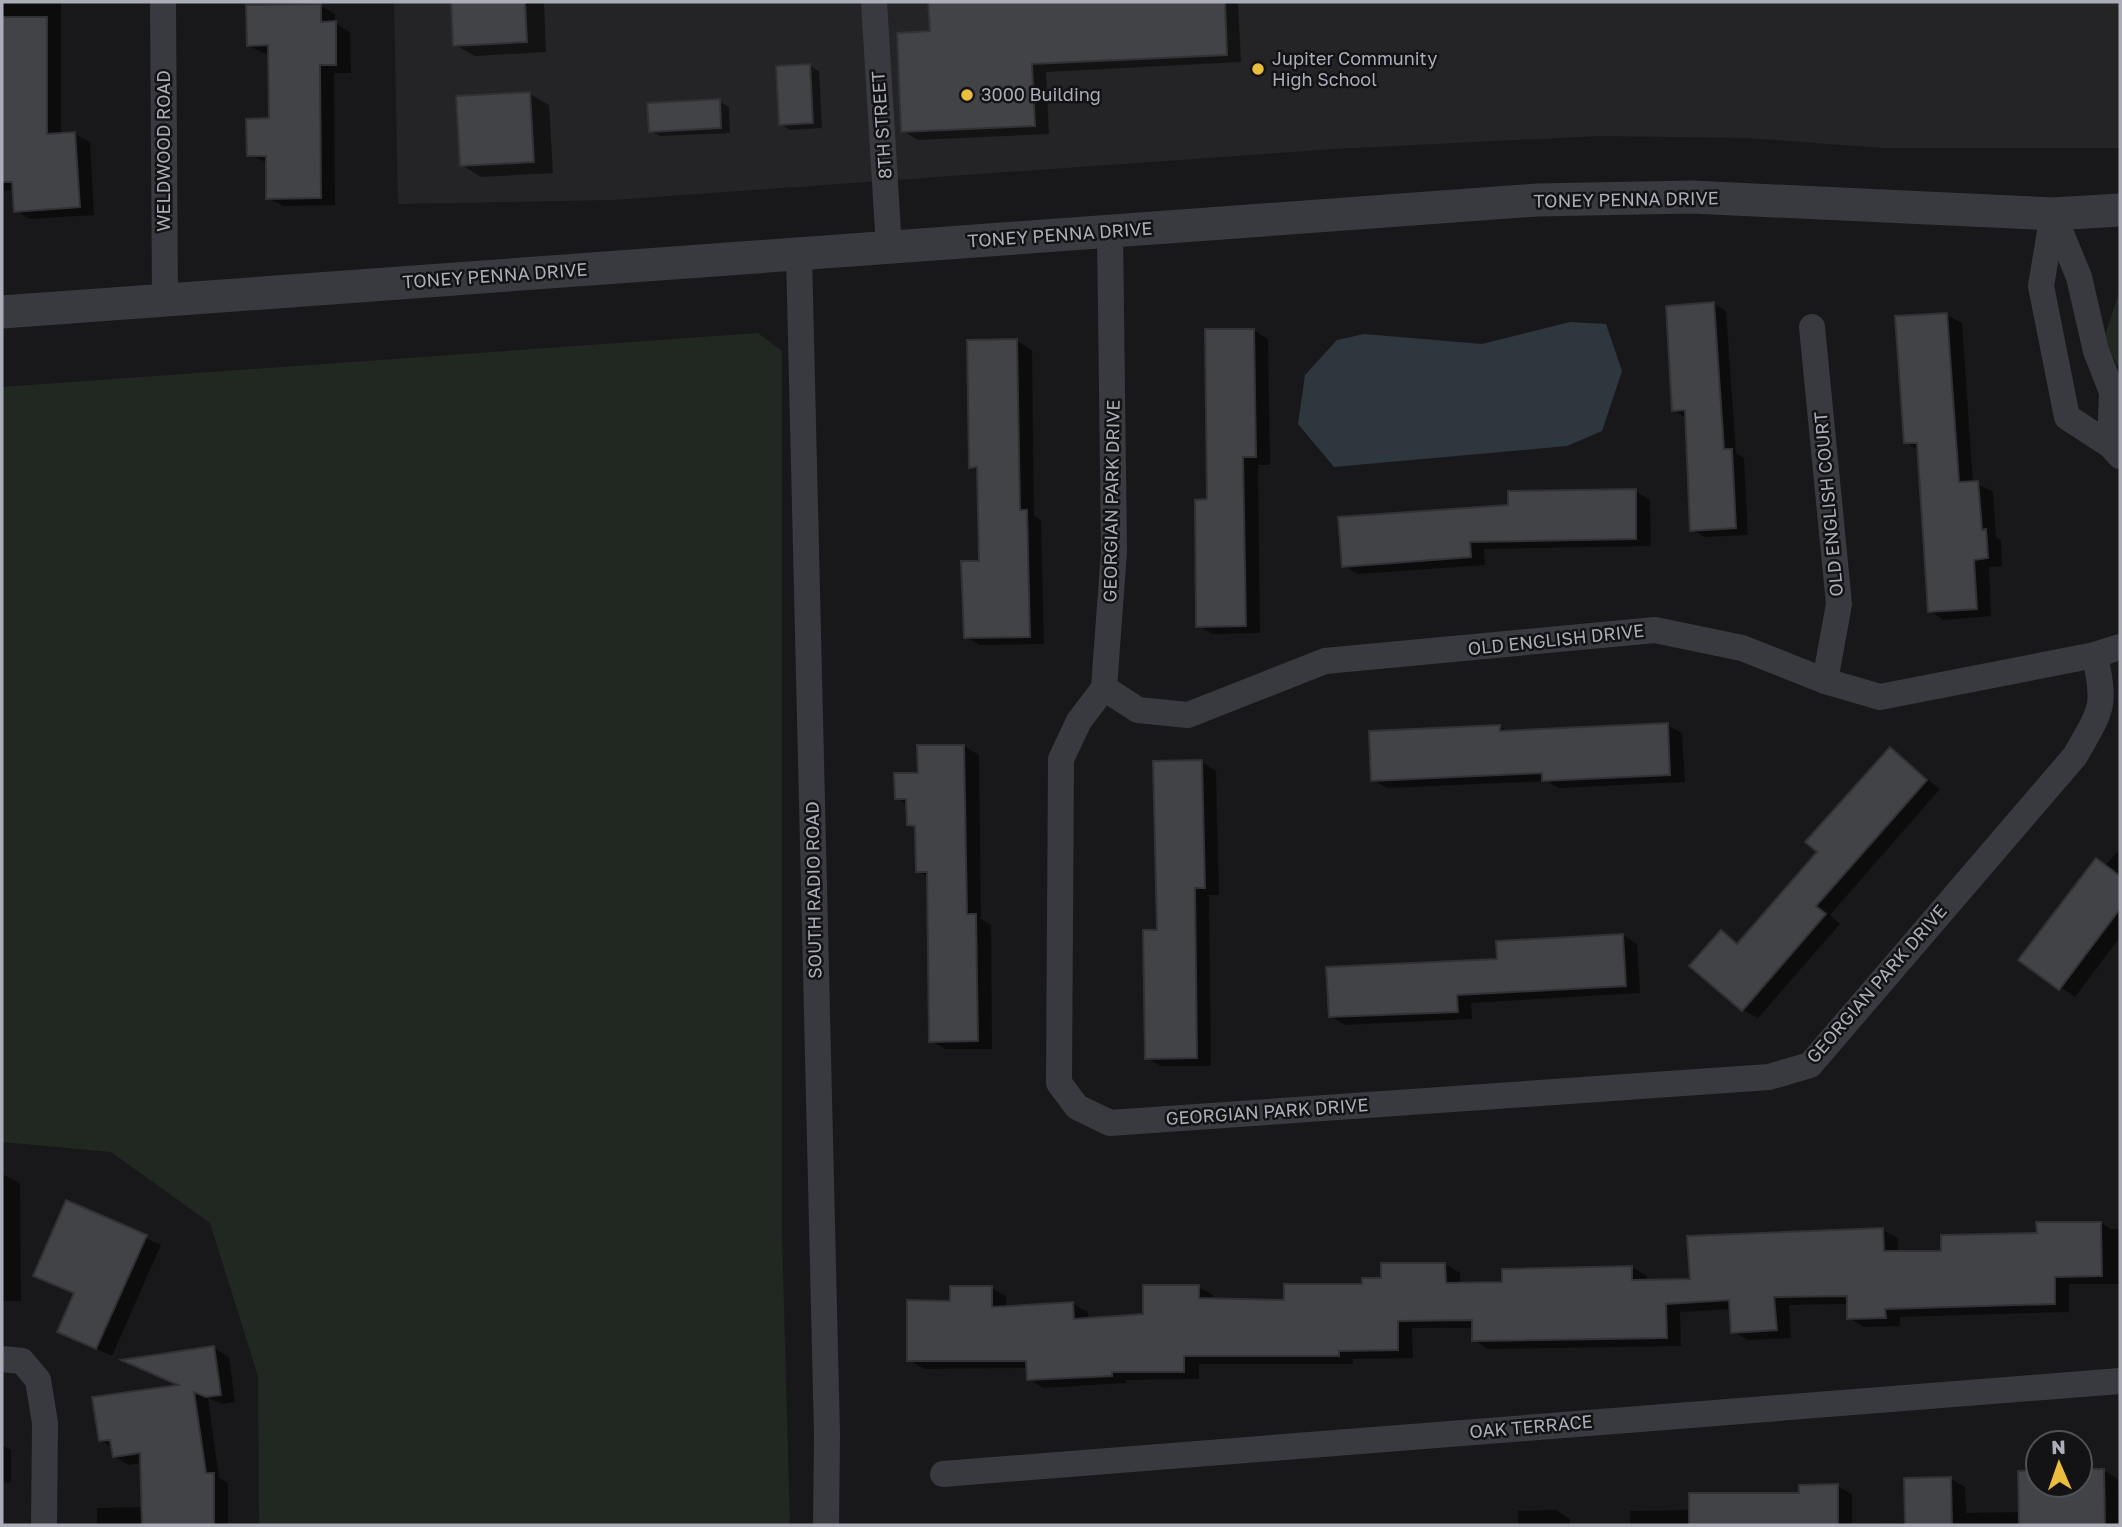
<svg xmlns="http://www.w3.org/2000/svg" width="2122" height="1527" font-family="'Golos Text',sans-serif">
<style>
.built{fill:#242427}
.green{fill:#202821}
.water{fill:#2e363e}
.shadow{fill:#0007}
.building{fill:#424347;stroke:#323236;stroke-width:2}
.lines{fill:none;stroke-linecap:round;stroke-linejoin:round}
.minor{stroke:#393a3f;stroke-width:26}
.tertiary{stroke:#393a3f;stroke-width:33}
.poi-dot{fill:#ebbd3f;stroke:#131315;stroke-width:2.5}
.labels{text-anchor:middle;stroke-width:5;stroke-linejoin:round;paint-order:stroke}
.poi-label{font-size:18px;fill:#abaeb9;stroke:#131315;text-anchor:start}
.street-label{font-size:18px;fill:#abaeb9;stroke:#131315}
</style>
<rect width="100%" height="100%" fill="#18181a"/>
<path class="built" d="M 394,2 L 2120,2 L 2120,148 L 1884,148 L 1749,138 L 1598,136 L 1334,149 L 613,200 L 398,204 Z"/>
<g class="green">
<path d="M 2120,290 L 2120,369 L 2103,341 Z"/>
<path d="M 758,333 L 782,351 L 782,1233 L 790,1525 L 259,1525 L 258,1376 L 210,1223 L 111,1152 L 2,1142 L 2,387 Z"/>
</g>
<path class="water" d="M 1570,322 L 1606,324 L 1622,371 L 1602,431 L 1567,446 L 1334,467 L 1298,424 L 1305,375 L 1337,340 L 1364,334 L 1482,344 Z"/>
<g class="shadow">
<path d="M 2,2 L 61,2 L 61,135 L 75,134 L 90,142 L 94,215 L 30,219 L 16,211 L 14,190 L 2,191 Z"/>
<path d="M 247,2 L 313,2 L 313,6 L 321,6 L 335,14 L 335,23 L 350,32 L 351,73 L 334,73 L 335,205 L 283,206 L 268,198 L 268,163 L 249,155 L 270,120 L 270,53 L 263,53 L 248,45 Z"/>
<path d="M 453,2 L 544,2 L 546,52 L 475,56 L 455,45 Z"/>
<path d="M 930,2 L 1238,2 L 1241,62 L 1046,72 L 1049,134 L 918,140 L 903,131 L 932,33 Z"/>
<path d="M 810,66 L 819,71 L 822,128 L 790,130 L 780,124 Z"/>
<path d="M 530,94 L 549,105 L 553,173 L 481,177 L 462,165 Z"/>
<path d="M 719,101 L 729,107 L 730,133 L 660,136 L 651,131 Z"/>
<path d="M 1714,304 L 1726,311 L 1736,453 L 1744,458 L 1748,535 L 1705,537 L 1692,530 L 1687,418 L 1673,410 Z"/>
<path d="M 1947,315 L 1962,323 L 1973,483 L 1993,491 L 1996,537 L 2001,540 L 2002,566 L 1989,567 L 1991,616 L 1944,620 L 1929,611 L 1920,451 L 1905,442 Z"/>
<path d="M 1253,330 L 1268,339 L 1270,465 L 1258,465 L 1260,633 L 1213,634 L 1198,626 L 1209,501 Z"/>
<path d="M 1017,341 L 1032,350 L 1034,516 L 1041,520 L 1044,644 L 980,645 L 966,637 L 981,563 L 979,471 L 971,467 Z"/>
<path d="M 1635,491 L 1650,500 L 1651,546 L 1484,549 L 1485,565 L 1358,574 L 1344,566 L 1510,507 Z"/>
<path d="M 1667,725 L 1682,733 L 1685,782 L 1559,788 L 1546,781 L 1387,788 L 1373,780 L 1500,727 L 1508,732 Z"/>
<path d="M 964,746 L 979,755 L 981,919 L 991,925 L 992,1049 L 946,1049 L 931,1041 L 929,878 L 918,871 L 917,829 L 908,824 L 908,805 L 896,798 L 919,775 Z"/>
<path d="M 1890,750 L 1940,789 L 1830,915 L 1840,924 L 1758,1018 L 1743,1010 L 1692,966 L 1721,932 L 1739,944 L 1819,852 Z"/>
<path d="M 1201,762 L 1216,771 L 1219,895 L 1209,895 L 1211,1066 L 1161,1066 L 1147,1058 L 1159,932 Z"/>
<path d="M 2120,849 L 2120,937 L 2075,997 L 2021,959 Z"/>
<path d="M 1623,935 L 1637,944 L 1640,993 L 1471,1003 L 1472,1019 L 1345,1025 L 1330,1016 L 1499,961 Z"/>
<path d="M 2,1174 L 20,1183 L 21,1301 L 2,1301 Z"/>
<path d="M 67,1202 L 161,1245 L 112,1356 L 59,1332 L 75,1294 L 35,1275 Z"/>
<path d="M 2101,1223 L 2111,1229 L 2120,1229 L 2120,1284 L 2069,1284 L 2069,1312 L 1900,1317 L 1900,1326 L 1864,1327 L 1849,1318 L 1849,1304 L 1789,1305 L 1791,1338 L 1748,1340 L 1733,1332 L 1732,1309 L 1680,1312 L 1681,1346 L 1488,1349 L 1474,1340 L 1474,1328 L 1412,1328 L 1413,1358 L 1353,1359 L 1353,1364 L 1199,1364 L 1199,1379 L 1126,1380 L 1126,1383 L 1043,1388 L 1029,1379 L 1028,1368 L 924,1369 L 909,1360 L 952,1302 L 992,1288 L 1006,1296 L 1006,1308 L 1073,1304 L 1088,1312 L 1088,1319 L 1145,1316 L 1198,1287 L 1213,1295 L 1213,1300 L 1286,1301 L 1445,1264 L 1460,1273 L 1460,1284 L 1504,1284 L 1632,1267 L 1647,1276 L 1647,1282 L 1691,1281 L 1883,1230 L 1898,1238 L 1898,1252 L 1943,1252 Z"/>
<path d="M 214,1348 L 229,1357 L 235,1402 L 222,1404 L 208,1398 L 219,1478 L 228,1483 L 228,1525 L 97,1525 L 97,1508 L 143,1507 L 142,1463 L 129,1465 L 114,1456 L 113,1448 L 100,1440 L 181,1386 L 126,1361 Z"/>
<path d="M 2,1445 L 11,1450 L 11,1482 L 2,1483 Z"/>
<path d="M 2103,1470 L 2118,1479 L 2120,1525 L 1630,1525 L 1630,1511 L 1691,1510 L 1800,1495 L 1837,1486 L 1852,1494 L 1852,1524 L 1907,1523 L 1951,1479 L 1965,1487 L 1966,1513 L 2021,1512 L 2038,1472 L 2038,1485 L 2080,1485 L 2080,1471 Z"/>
<path d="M 1556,1510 L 1570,1519 L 1570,1525 L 1518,1525 L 1518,1511 Z"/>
</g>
<g class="building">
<path d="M 451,2 L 525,2 L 527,42 L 453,46 Z"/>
<path d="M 928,2 L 1225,2 L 1227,55 L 1032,64 L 1035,126 L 901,132 L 897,33 L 930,31 Z"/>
<path d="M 321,4 L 321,22 L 336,21 L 336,65 L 320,65 L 321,198 L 266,199 L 266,156 L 247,156 L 246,119 L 269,118 L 268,45 L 247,46 L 246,5 Z"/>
<path d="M 2,17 L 47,17 L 47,134 L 75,132 L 80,207 L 14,212 L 12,182 L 2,182 Z"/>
<path d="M 810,64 L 813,123 L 779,125 L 776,66 Z"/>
<path d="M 530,92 L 534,162 L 460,166 L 456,96 Z"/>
<path d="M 720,99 L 721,128 L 649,132 L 647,103 Z"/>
<path d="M 1714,302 L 1724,449 L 1732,449 L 1736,528 L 1690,531 L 1685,410 L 1672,411 L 1666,306 Z"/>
<path d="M 1947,313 L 1959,482 L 1978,481 L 1982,530 L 1986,529 L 1988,558 L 1974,560 L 1977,609 L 1928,612 L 1917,443 L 1904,443 L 1895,316 Z"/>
<path d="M 1205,329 L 1254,329 L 1256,457 L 1243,457 L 1246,626 L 1196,627 L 1195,500 L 1207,499 Z"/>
<path d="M 1017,339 L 1020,510 L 1027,510 L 1030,637 L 964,638 L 961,561 L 979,561 L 977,467 L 969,468 L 967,340 Z"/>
<path d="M 1636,489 L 1636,539 L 1470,542 L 1471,557 L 1342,567 L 1338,517 L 1508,505 L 1508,491 Z"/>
<path d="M 1668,723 L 1670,775 L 1542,781 L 1542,773 L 1371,781 L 1369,731 L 1500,725 L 1500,731 Z"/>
<path d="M 917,745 L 964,745 L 967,914 L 976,914 L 978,1041 L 929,1042 L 927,872 L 916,872 L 915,826 L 907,825 L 906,799 L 895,799 L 894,773 L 918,773 Z"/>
<path d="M 1890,747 L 1927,780 L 1816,906 L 1826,914 L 1742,1011 L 1689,966 L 1721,930 L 1737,944 L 1817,852 L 1805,842 Z"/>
<path d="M 1202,760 L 1205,888 L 1195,888 L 1197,1058 L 1145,1059 L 1143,930 L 1157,930 L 1153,761 Z"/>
<path d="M 2096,858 L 2120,876 L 2120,909 L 2059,990 L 2018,960 Z"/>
<path d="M 1623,934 L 1626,986 L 1457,995 L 1458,1012 L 1329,1017 L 1326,967 L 1497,959 L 1496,941 Z"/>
<path d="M 66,1200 L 147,1235 L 96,1349 L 57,1332 L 74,1293 L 33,1276 Z"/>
<path d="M 2036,1222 L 2101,1222 L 2102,1276 L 2055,1277 L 2055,1304 L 1885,1309 L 1886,1318 L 1847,1319 L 1847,1296 L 1774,1297 L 1777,1330 L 1731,1333 L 1729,1300 L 1666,1304 L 1667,1338 L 1472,1341 L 1472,1320 L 1398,1321 L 1398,1350 L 1339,1351 L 1339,1356 L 1184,1356 L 1184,1372 L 1112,1372 L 1112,1376 L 1027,1380 L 1026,1361 L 907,1361 L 907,1300 L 950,1301 L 950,1286 L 992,1286 L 992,1307 L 1073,1302 L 1074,1319 L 1143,1314 L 1143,1285 L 1199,1285 L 1199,1298 L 1284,1300 L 1284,1284 L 1362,1284 L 1362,1278 L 1381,1278 L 1381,1263 L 1445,1263 L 1446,1283 L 1502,1282 L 1502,1269 L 1632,1266 L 1632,1280 L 1690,1279 L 1687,1236 L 1883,1228 L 1884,1251 L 1941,1251 L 1941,1235 L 2037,1233 Z"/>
<path d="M 214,1346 L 221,1395 L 206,1397 L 194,1392 L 206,1473 L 214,1473 L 214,1525 L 142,1525 L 140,1453 L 113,1457 L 110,1440 L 99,1441 L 92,1397 L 178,1385 L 121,1360 Z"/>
<path d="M 2080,1469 L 2104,1469 L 2105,1525 L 2019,1525 L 2018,1471 L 2038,1470 L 2038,1485 L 2080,1485 Z"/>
<path d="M 1951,1477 L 1952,1525 L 1905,1525 L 1904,1478 Z"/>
<path d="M 1838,1484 L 1838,1525 L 1689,1525 L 1689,1493 L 1799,1493 L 1799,1485 Z"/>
</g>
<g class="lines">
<g class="minor">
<path d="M 163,2 L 165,300"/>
<path d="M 874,2 L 889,248"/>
<path d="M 2053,214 L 2041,286 L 2067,417 L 2110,445 L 2120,456"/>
<path d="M 2053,214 L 2079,277 L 2096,351 L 2112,392 L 2110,445"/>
<path d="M 1110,231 L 1114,551 L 1104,688 L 1079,721 L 1061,759 L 1059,1083 L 1077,1107 L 1110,1123 L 1769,1077 L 1810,1065 L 2075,756 C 2102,708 2106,709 2095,655"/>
<path d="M 799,254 L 827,1435 L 826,1525"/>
<path d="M 1812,327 L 1839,604 L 1825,681"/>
<path d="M 1104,688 L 1138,710 L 1188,715 L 1325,661 L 1655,630 L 1742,648 L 1825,681 L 1880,697 L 2095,655 L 2120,647"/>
<path d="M 2,1359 L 22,1361 L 38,1380 L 45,1423 L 44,1525"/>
<path d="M 943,1474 L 2120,1381"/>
</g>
<path class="tertiary" d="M 2,312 L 1537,200 L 1692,197 L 2053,214 L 2120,210"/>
</g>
<g class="poi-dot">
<circle cx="1258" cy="69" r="7"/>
<circle cx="967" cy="95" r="7"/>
</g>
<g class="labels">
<g class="poi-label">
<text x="1272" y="65">Jupiter Community<tspan x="1272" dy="21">High School</tspan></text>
<text x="981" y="101">3000 Building</text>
</g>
<g class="street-label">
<text transform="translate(882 125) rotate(-94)" y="6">8TH STREET</text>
<text transform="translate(164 151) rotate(-90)" y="6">WELDWOOD ROAD</text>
<text transform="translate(1626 200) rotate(-1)" y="6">TONEY PENNA DRIVE</text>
<text transform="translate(1060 235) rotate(-4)" y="6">TONEY PENNA DRIVE</text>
<text transform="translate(495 276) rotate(-4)" y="6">TONEY PENNA DRIVE</text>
<text transform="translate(1112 501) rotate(-89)" y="6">GEORGIAN PARK DRIVE</text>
<text transform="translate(1829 504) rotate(-95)" y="6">OLD ENGLISH COURT</text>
<text transform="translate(1556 640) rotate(-6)" y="6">OLD ENGLISH DRIVE</text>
<text transform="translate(814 890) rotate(-91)" y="6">SOUTH RADIO ROAD</text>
<text transform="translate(1877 984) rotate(-49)" y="6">GEORGIAN PARK DRIVE</text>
<text transform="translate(1267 1112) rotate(-4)" y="6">GEORGIAN PARK DRIVE</text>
<text transform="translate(1531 1427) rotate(-5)" y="6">OAK TERRACE</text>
</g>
</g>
<rect width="2122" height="1527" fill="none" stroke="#abaeb9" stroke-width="7"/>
<g transform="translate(2059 1464) rotate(358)"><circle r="33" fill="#131315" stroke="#505157" stroke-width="2"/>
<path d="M0-5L12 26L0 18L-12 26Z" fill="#ebbd3f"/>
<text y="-10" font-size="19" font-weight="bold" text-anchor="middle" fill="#abaeb9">N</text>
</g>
</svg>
